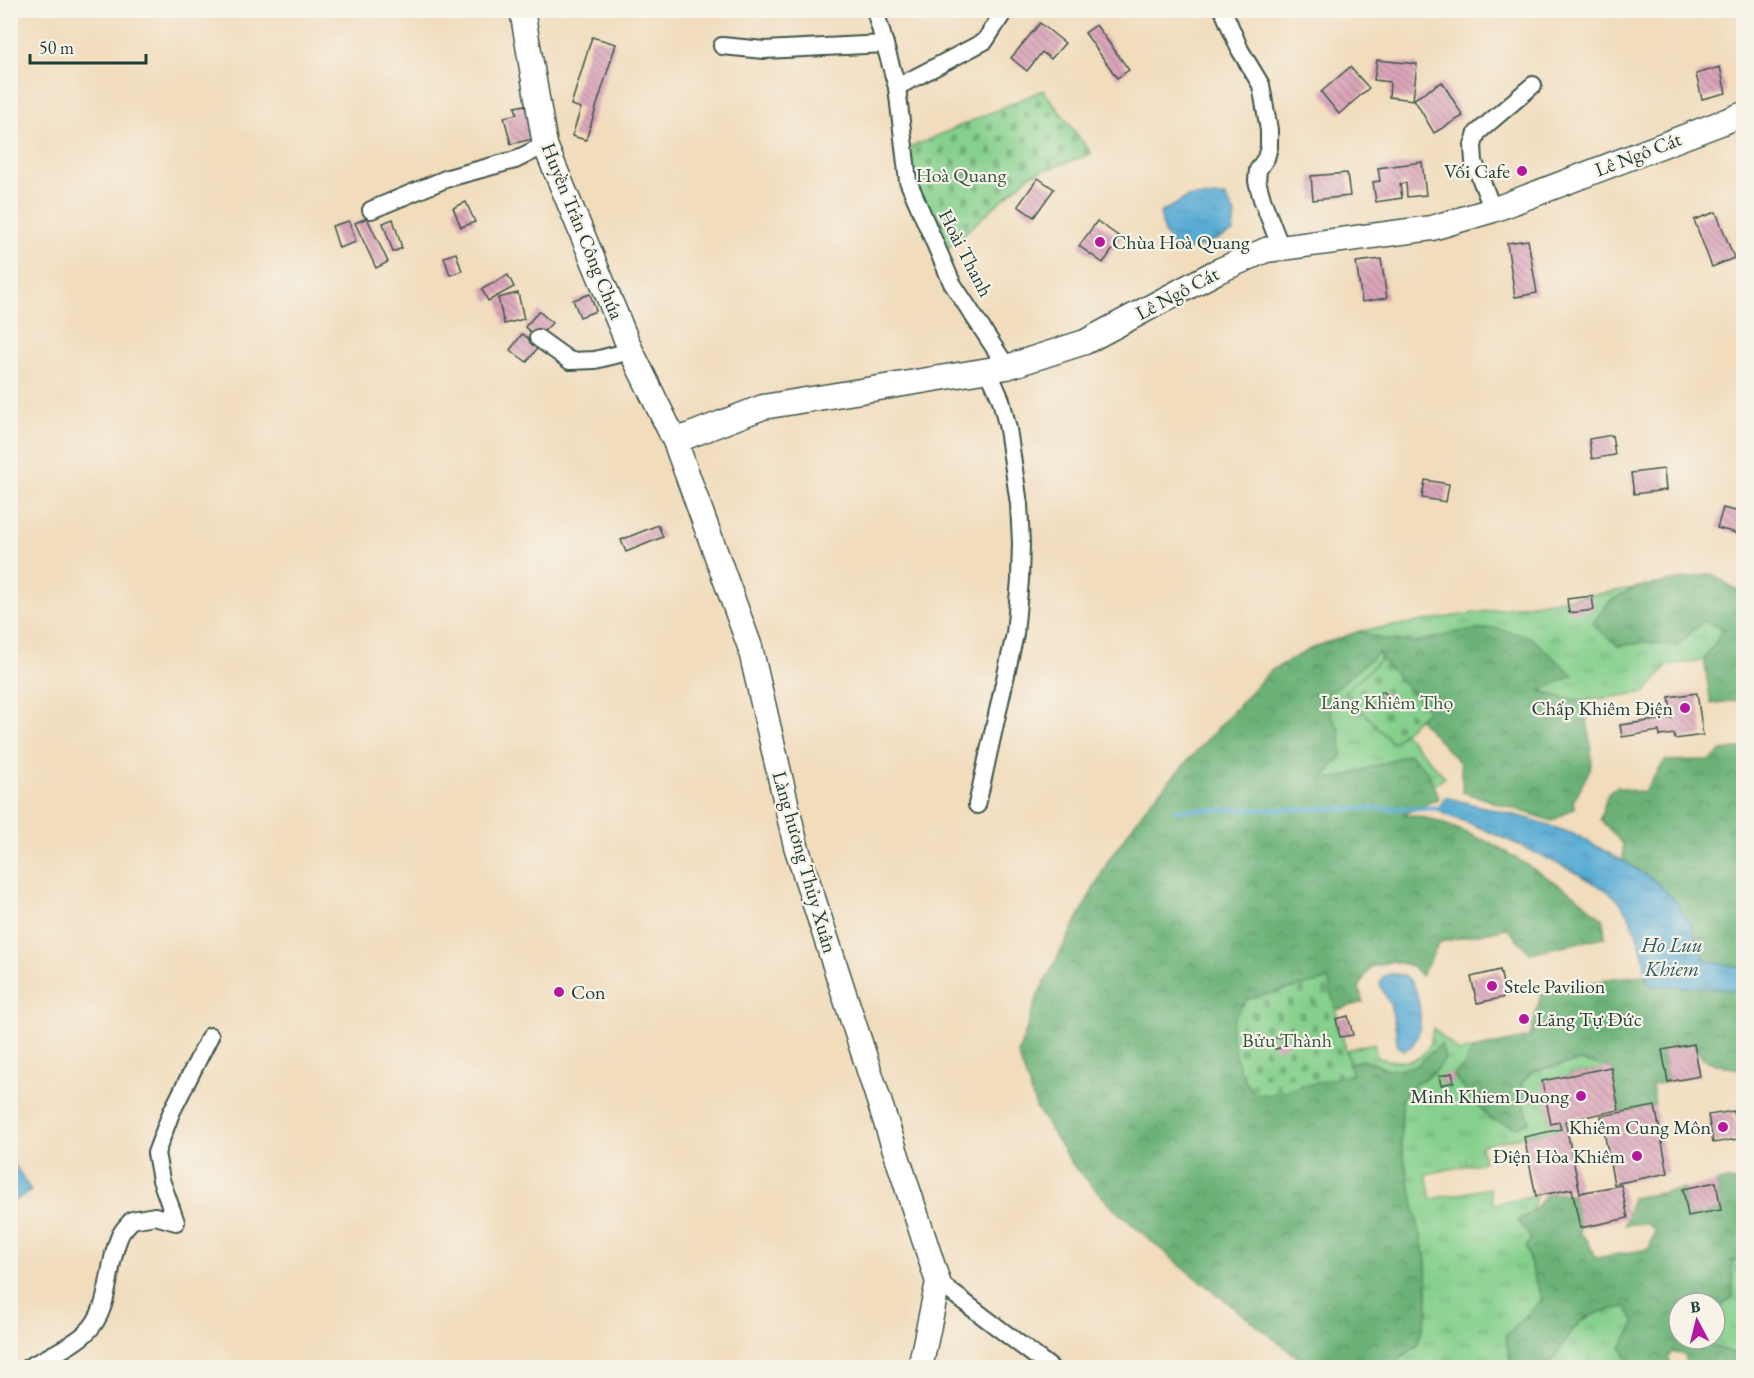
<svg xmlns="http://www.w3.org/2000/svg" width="1754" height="1378" font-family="'EB Garamond',serif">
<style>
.grass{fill:url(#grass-tufts);stroke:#528660;stroke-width:1.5}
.forest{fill:url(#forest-crowns);stroke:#467856;stroke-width:1.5}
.cemetery{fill:url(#cemetery-stones);stroke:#528660;stroke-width:1.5}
.water{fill:url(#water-ripples);stroke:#3c7484;stroke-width:1.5}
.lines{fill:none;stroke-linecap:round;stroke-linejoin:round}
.stream{stroke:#59acd5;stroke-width:4.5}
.building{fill:url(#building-back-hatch)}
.street-casing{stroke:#3e5548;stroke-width:20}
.secondary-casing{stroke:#3e5548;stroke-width:27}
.street{stroke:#fff;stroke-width:16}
.secondary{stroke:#fff;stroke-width:24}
.poi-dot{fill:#b5179e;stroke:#f7f3e8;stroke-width:2}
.labels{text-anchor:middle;stroke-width:4.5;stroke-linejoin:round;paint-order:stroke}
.street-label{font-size:20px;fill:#1f3d34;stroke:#f7f3e8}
.poi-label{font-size:20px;fill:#1f3d34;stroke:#f7f3e8;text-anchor:end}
.park-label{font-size:20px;fill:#345a46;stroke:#f7f3e8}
.water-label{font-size:21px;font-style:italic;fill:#305e64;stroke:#f7f3e8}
</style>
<defs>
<pattern id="grass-tufts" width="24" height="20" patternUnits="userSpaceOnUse" patternTransform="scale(1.5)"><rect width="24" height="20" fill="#86d08d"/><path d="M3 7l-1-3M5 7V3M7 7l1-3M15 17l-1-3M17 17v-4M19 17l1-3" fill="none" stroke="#6daa74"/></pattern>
<pattern id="forest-crowns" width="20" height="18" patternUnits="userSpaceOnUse" patternTransform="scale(1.5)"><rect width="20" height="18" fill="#6cb278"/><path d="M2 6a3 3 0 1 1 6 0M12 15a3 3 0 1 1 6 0" fill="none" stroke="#589263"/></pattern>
<pattern id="cemetery-stones" width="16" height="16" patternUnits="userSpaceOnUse" patternTransform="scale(1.5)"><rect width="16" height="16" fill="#86d08d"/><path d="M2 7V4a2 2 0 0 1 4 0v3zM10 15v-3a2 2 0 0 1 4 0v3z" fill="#6daa74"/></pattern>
<pattern id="water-ripples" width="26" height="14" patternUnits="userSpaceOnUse" patternTransform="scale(1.5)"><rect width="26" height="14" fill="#59acd5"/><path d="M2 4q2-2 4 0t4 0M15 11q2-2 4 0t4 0" fill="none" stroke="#498dae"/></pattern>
<pattern id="building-back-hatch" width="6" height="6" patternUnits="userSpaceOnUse" patternTransform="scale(1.5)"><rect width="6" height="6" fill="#dba5ba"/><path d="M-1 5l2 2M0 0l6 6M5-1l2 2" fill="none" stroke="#b18898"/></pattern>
</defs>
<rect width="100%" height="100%" fill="#f7f3e8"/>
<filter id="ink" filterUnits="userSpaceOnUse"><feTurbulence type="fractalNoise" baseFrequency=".0167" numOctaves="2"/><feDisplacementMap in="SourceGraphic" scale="12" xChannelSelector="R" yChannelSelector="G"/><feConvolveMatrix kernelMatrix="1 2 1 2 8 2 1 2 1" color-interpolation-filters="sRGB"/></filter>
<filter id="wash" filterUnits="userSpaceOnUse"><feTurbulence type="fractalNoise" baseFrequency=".008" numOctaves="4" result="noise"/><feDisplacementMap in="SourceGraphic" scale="24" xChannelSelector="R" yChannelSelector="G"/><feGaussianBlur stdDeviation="1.35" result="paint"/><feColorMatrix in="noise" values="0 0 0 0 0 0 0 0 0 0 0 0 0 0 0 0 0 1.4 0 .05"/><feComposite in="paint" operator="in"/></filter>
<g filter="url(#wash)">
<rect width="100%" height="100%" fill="#f1dcbc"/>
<g class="grass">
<path d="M 1634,588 L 1609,602 L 1618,646 L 1646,642 L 1677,646 L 1703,621 L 1725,629 L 1704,660 L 1668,665 L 1646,692 L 1585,701 L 1563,698 L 1539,690 L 1573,675 L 1458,632 L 1417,642 L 1380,639 L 1360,631 Z"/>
<path d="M 1379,651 L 1381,659 L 1345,692 L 1392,743 L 1404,733 L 1445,777 L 1434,786 L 1427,771 L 1322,780 L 1342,755 L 1339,730 L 1331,716 L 1326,696 Z"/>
<path d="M 1433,1028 L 1459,1052 L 1473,1049 L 1465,1065 L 1453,1076 L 1472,1096 L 1529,1122 L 1521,1084 L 1532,1071 L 1581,1061 L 1611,1067 L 1543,1081 L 1551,1123 L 1559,1122 L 1561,1129 L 1481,1145 L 1484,1162 L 1426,1174 L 1431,1199 L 1490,1188 L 1493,1204 L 1536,1196 L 1531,1213 L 1531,1239 L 1526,1249 L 1542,1300 L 1506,1336 L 1511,1367 L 1387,1367 L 1417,1346 L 1426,1261 L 1401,1144 L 1402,1097 L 1415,1084 L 1435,1072 L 1445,1059 L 1441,1044 L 1416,1066 L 1387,1070 L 1376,1064 L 1362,1060 L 1350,1064 L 1346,1050 L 1374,1043 L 1377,1057 C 1390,1062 1416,1065 1426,1051 C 1431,1044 1432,1036 1433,1028 Z"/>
<path d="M 1743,1260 L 1743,1356 L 1698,1342 L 1698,1339 L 1715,1339 L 1715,1313 L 1733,1296 L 1732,1261 Z"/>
<path d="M 1628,1307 L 1635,1324 L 1621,1348 L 1631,1367 L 1512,1368 L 1551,1363 C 1560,1350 1572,1326 1586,1318 C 1598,1311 1614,1309 1628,1307 Z"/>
</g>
<g class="forest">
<path d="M 1711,574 L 1744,594 L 1743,699 L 1711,704 L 1704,660 L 1724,629 L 1703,621 L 1677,646 L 1647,642 L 1618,646 L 1592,624 L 1609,602 L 1634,588 Z"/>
<path d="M 1494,628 L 1530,637 L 1573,675 L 1540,691 L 1563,698 L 1585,701 L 1592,759 L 1590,769 L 1573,802 L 1575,808 L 1552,821 L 1463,792 L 1460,763 L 1419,719 L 1428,710 L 1381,659 L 1379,652 L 1326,696 L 1331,715 L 1339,730 L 1342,755 L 1322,779 L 1340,778 L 1409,754 L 1427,771 L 1439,798 L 1404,814 L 1435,820 L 1493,844 L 1574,894 L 1603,919 L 1605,937 L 1530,953 L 1507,928 L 1440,942 L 1421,976 L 1412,966 L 1392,961 L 1371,967 L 1365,976 L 1359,988 L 1363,1002 L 1336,1010 L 1328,980 L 1248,999 L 1352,1074 L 1350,1064 L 1362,1060 L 1376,1064 L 1387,1070 L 1416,1066 L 1441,1044 L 1445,1059 L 1435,1072 L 1415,1084 L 1402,1097 L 1401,1144 L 1426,1261 L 1428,1311 L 1417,1346 L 1387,1367 L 1310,1367 L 1181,1266 L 1114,1209 L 1072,1164 L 1036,1107 L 1018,1054 L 1038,995 L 1108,861 L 1149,803 L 1270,671 L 1314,647 L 1360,631 L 1380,639 L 1417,642 L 1458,632 Z"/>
<path d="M 1743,748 L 1743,968 L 1713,962 L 1703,957 L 1654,880 L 1623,861 L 1623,844 L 1600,819 L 1608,794 L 1617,787 L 1643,793 L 1665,761 L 1710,760 L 1722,751 Z"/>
<path d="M 1646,975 L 1647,982 L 1651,986 L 1719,988 L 1743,992 L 1743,1070 L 1719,1065 L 1703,1059 L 1694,1045 L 1662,1051 L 1668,1082 L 1652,1085 L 1655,1106 L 1620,1112 L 1610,1067 L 1581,1061 L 1532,1071 L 1521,1084 L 1529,1122 L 1516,1127 L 1490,1119 L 1453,1075 L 1465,1065 L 1473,1049 L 1530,1037 L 1541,995 L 1614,978 Z"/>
<path d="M 1729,1180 L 1740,1182 L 1743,1181 L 1743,1260 L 1732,1261 L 1733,1296 L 1715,1313 L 1715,1303 L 1679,1303 L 1679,1339 L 1698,1339 L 1698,1342 L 1743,1356 L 1743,1367 L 1687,1367 L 1684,1354 L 1672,1351 L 1668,1358 L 1672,1367 L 1631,1367 L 1621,1348 L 1635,1324 L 1627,1307 C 1614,1309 1598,1311 1586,1318 C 1572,1326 1560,1350 1551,1363 L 1511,1367 L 1506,1336 L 1542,1300 L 1526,1248 L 1531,1239 L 1518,1220 L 1531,1213 L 1548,1193 L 1573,1195 L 1580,1228 L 1579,1233 L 1588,1241 L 1595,1258 L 1649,1249 L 1655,1229 L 1645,1223 L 1625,1225 L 1632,1198 L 1683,1189 L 1689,1216 L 1721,1210 L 1716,1182 Z"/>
</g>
<g class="cemetery">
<path d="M 1043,90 L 1092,154 L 1030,175 L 946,250 L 916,191 L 911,147 Z"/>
<path d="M 1381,659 L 1428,710 L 1392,743 L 1345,692 Z"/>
<path d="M 1328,980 L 1352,1074 L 1268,1095 L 1254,1093 C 1241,1079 1237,1064 1234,1046 C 1233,1042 1231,1036 1231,1032 C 1231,1020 1240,1007 1248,999 Z"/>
</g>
<g class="water">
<path d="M 1225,196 L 1235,214 L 1233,232 L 1205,245 L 1178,252 L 1164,233 L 1160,213 L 1188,197 Z"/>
<path d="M 1445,797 L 1530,819 L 1576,835 L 1623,861 L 1654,880 L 1673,898 L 1690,923 L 1703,957 L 1713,962 L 1743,968 L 1743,992 L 1719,988 L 1651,986 C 1644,978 1646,969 1644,959 C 1639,938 1631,912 1615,897 C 1605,888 1592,882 1580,875 C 1546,857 1511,841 1476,826 C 1463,820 1449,818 1438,810 Z"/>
<path d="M 1389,974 C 1395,974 1403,974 1408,978 C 1423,992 1427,1046 1403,1050 L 1397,1046 L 1396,1030 L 1391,1007 L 1380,984 L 1382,978 Z"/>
<path d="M 10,1157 L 31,1191 L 11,1203 L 10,1203 Z"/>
</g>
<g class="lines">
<path class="stream" d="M 1175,810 L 1439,808"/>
</g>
<g id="blocks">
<g class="building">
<path d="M 939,10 L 988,10 L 988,13 L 940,18 Z"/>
<path d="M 1040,23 L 1065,43 L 1051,59 L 1042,52 L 1027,71 L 1011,58 Z"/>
<path d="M 1096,25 L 1129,70 L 1117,78 L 1085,33 Z"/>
<path d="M 592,37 L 616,44 L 586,140 L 572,136 L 581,108 L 571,105 Z"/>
<path d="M 1377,60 L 1417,64 L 1413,100 L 1389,97 L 1390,82 L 1374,80 Z"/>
<path d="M 1350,67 L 1369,88 L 1339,114 L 1321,92 Z"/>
<path d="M 1720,67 L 1726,93 L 1702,99 L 1696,74 Z"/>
<path d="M 1442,82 L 1463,116 L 1434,133 L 1414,99 Z"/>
<path d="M 525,105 L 533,139 L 511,144 L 504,117 L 517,114 L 515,107 Z"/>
<path d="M 1422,162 L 1426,195 L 1407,197 L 1406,183 L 1400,184 L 1402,198 L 1376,202 L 1373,182 L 1380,181 L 1378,168 Z"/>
<path d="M 1347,173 L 1350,196 L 1313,200 L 1311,176 Z"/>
<path d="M 1038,178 L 1054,189 L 1034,217 L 1018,206 Z"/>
<path d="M 466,202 L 475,222 L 461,227 L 453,208 Z"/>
<path d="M 1716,212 L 1734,258 L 1712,267 L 1694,220 Z"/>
<path d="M 367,218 L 388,262 L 376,268 L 355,223 Z"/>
<path d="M 393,219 L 402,248 L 393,252 L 383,223 Z"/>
<path d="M 349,221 L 356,242 L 339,248 L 332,226 Z"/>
<path d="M 1097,221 L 1121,238 L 1103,263 L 1079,246 Z"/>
<path d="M 1528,240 L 1537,293 L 1515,297 L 1507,243 Z"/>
<path d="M 456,253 L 462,271 L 450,275 L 444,257 Z"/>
<path d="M 1381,259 L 1387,298 L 1362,302 L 1356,262 Z"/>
<path d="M 508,275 L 514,287 L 488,301 L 482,289 Z"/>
<path d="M 518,293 L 524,319 L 504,324 L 498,298 Z"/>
<path d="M 590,294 L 596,311 L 580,317 L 573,300 Z"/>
<path d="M 539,311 L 552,323 L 537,338 L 525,327 Z"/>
<path d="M 522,334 L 539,346 L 527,362 L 510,350 Z"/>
<path d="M 1612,435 L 1615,455 L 1592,459 L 1589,439 Z"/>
<path d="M 1664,469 L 1666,490 L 1634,494 L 1631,473 Z"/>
<path d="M 1425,480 L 1449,484 L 1446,502 L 1422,498 Z"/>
<path d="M 1723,508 L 1744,513 L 1744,535 L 1717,528 Z"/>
<path d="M 658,525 L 663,537 L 626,552 L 621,540 Z"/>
<path d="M 1592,596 L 1594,610 L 1569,613 L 1567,599 Z"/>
<path d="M 1383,691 L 1392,700 L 1387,705 L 1378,696 Z"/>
<path d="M 1697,693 L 1703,735 L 1675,739 L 1674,734 L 1660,736 L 1659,731 L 1622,737 L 1620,725 L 1672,718 L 1669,697 Z"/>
<path d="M 1500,970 L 1506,997 L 1477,1003 L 1471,977 Z"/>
<path d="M 1348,1016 L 1353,1035 L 1340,1037 L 1336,1019 Z"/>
<path d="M 1286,1036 L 1288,1046 L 1275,1049 L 1272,1039 Z"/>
<path d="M 1694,1044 L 1700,1076 L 1668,1082 L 1662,1050 Z"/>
<path d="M 1611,1067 L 1619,1110 L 1565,1121 L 1580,1193 L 1621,1185 L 1628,1218 L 1580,1228 L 1572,1189 L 1536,1196 L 1524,1137 L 1561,1129 L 1559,1122 L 1551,1124 L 1542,1081 Z"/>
<path d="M 1452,1073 L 1454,1082 L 1441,1085 L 1439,1076 Z"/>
<path d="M 1655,1106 L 1668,1173 L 1614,1184 L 1601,1116 Z"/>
<path d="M 1733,1111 L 1738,1139 L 1713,1143 L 1708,1115 Z"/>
<path d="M 1716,1182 L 1721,1210 L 1688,1216 L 1683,1189 Z"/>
<path d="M 1744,1268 L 1744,1300 L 1742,1300 L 1737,1269 Z"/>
</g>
</g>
</g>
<g filter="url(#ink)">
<use href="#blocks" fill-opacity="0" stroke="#3e5548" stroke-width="1.5"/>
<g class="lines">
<g class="street-casing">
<g id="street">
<path d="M 875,10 L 897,87 L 908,181 L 952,283 L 1007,367"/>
<path d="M 1223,10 L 1240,50 L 1261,85 L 1269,130 L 1269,147 L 1266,158 L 1258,170 L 1257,181 L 1262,199 L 1281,248"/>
<path d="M 722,46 L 764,50 L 885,44"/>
<path d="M 897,87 L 985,41 L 1005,10"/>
<path d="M 371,210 L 448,178 L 515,160 L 545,145"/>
<path d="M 1493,210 L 1474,162 L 1473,145 L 1477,133 L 1533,85"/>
<path d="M 538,338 L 570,361 L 595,360 L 631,351"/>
<path d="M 977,805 L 1015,634 L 1020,580 L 1021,543 L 1019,504 L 1008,429 L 1001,400 L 988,370"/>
<path d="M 938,1282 L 1051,1368"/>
<path d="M 27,1368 C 47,1357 69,1348 86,1333 C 112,1309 106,1268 119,1238 C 121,1231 128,1225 132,1220 L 155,1216 L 176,1222 L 161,1180 L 156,1153 L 171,1113 L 210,1036"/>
</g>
</g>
<g class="secondary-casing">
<g id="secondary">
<path d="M 522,10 L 545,145 L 631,351 L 675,441 L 750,647 L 796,846 L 938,1282 L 920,1368"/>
<path d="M 675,441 L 763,407 L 1007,367 L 1085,342 L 1216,272 L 1266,250 L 1432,228 L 1493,210 L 1744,114"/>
</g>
</g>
<use href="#street" class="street"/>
<use href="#secondary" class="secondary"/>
</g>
</g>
<g class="poi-dot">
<circle cx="1522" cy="171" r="6"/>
<circle cx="1100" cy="242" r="6"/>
<circle cx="1685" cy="708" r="6"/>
<circle cx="1492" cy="986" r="6"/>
<circle cx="559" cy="992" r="6"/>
<circle cx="1524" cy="1019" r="6"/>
<circle cx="1581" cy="1096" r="6"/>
<circle cx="1723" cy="1127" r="6"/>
<circle cx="1637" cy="1156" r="6"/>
</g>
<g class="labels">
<g class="street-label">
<text transform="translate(1638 154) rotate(-21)" y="7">Lê Ngô Cát</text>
<text transform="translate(583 231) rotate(68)" y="7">Huyền Trân Công Chúa</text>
<text transform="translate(966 253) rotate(63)" y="7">Hoài Thanh</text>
<text transform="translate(1177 293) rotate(-28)" y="7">Lê Ngô Cát</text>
<text transform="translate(805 862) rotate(74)" y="7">Làng hương Thủy Xuân</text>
</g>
<g class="poi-label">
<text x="1510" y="178">Vối Cafe</text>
<text x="1112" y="249" text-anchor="start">Chùa Hoà Quang</text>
<text x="1673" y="715">Chấp Khiêm Điện</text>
<text x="1504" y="993" text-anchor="start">Stele Pavilion</text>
<text x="571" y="999" text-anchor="start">Con</text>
<text x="1536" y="1026" text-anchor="start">Lăng Tự Đức</text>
<text x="1569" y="1103">Minh Khiem Duong</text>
<text x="1711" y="1134">Khiêm Cung Môn</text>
<text x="1625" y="1163">Điện Hòa Khiêm</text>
</g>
<g class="park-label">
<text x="961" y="182">Hoà Quang</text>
<text x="1387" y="709">Lăng Khiêm Thọ</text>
<text x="1287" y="1047">Bửu Thành</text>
</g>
<g class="water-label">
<text x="1672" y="952">Ho Luu<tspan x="1672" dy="24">Khiem</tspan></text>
</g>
</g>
<rect width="1754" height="1378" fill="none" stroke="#f7f3e8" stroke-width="36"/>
<g transform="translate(1697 1321) rotate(353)"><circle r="28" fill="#f7f3e8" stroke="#a1aaa0" stroke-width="1.5"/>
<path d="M0-4.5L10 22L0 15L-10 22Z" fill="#b5179e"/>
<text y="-9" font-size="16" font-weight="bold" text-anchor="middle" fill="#1f3d34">B</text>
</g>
<path d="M30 54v9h116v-9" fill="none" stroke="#1f3d34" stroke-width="3"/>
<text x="39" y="54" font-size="18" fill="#1f3d34" stroke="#f7f3e8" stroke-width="4.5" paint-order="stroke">50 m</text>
</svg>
